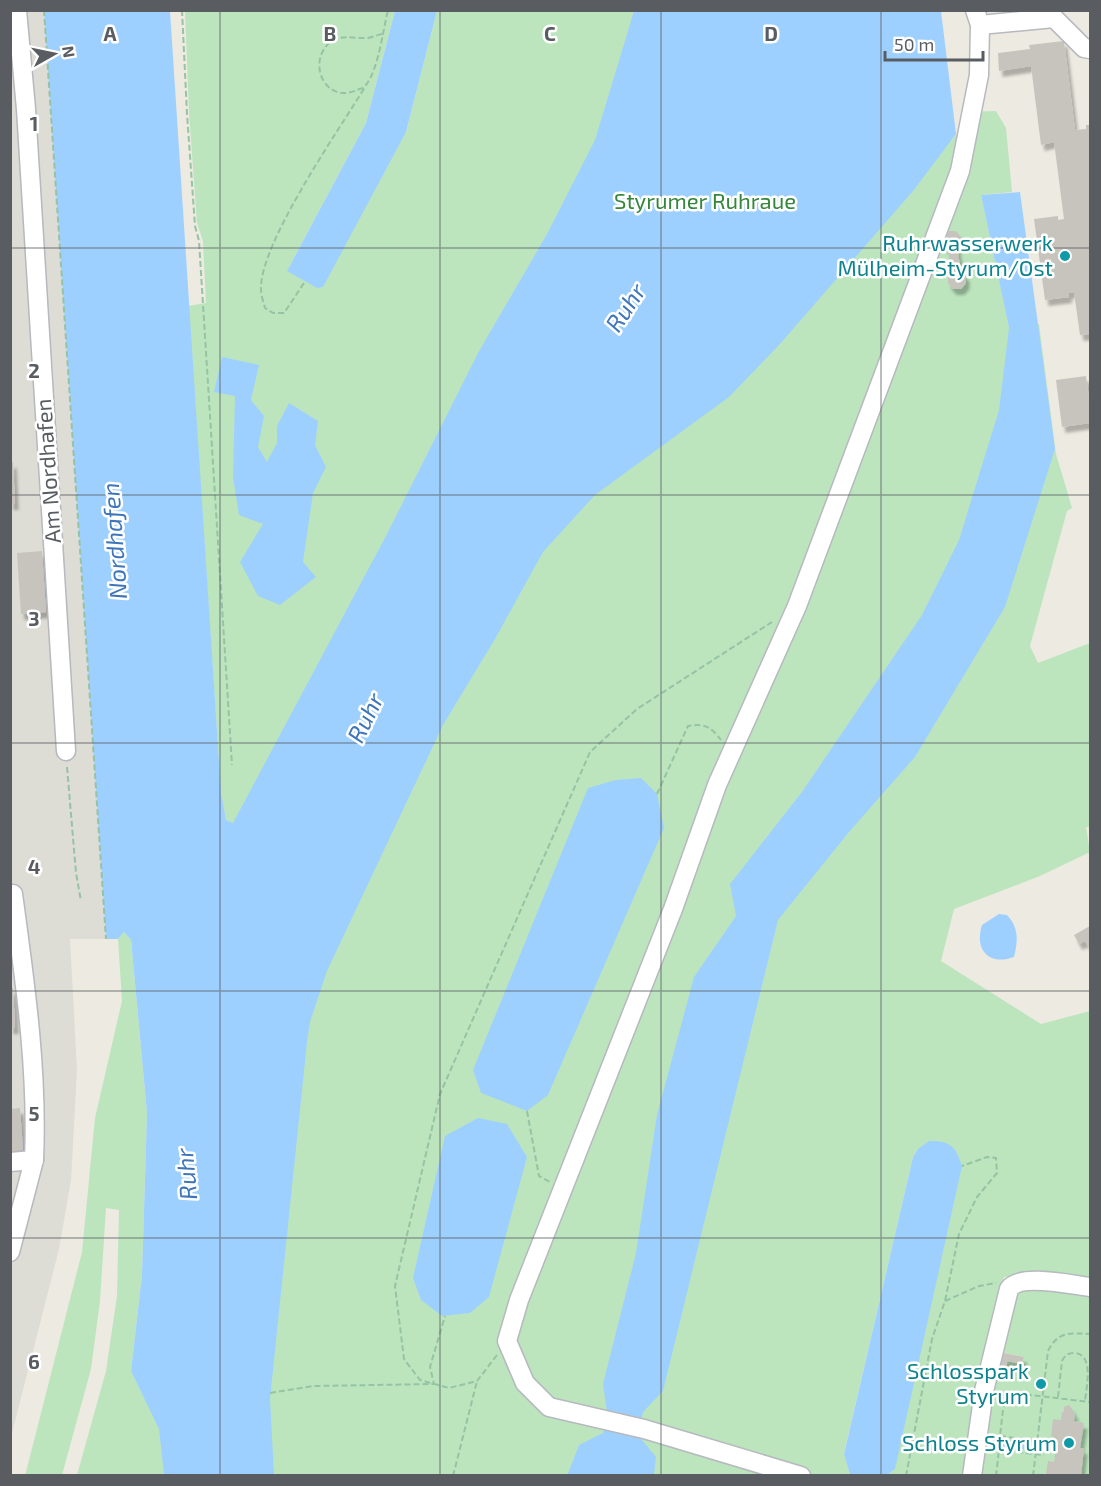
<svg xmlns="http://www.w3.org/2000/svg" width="1101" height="1486" font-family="'Exo 2',sans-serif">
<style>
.industrial{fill:#dddcd5}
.green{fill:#bce5be}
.water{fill:#9ed0ff}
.building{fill:#c7c4be;filter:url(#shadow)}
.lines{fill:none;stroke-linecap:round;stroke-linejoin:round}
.minor-casing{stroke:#b6b9be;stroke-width:21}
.path{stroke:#95c3a4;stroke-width:2;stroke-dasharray:6 3;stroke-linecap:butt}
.minor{stroke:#fff;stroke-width:18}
.grid{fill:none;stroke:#595d62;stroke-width:1.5;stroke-opacity:0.55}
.culture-dot{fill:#0f9aa8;stroke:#fff;stroke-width:2}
.labels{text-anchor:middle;stroke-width:5;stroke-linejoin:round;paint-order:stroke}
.park-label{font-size:22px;fill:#34863c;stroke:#fff}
.culture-label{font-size:22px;fill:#0d838f;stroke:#fff;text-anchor:end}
.street-label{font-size:22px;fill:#595d62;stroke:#fff}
.water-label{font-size:24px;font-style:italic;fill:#3f75b9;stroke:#fff}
.grid-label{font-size:20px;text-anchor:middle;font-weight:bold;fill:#595d62;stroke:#fff;stroke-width:5;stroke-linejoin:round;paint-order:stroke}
</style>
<defs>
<filter id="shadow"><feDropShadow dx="3.5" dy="6" stdDeviation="1.5" flood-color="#0004"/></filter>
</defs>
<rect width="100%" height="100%" fill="#edeae1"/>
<path class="industrial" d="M 44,10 L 106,939 L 70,939 L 77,1070 L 71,1180 L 59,1249 L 11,1437 L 10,11 Z"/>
<g class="green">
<path d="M 185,11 L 395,11 L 366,123 L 287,271 L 406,132 L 437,11 L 934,11 L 951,141 L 956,134 L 958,149 L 966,112 L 996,111 L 1006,128 L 1012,192 L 981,195 L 1009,327 L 1039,324 L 1056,454 L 1072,508 L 1067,511 L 1030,646 L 1038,663 L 1090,643 L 1090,827 L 1086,827 L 1090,852 L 1040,876 L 954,909 L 941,961 L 1041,1024 L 1090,1011 L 1090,1282 L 1029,1275 L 1004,1277 L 971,1425 L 963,1475 L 887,1475 L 895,1469 L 918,1149 L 913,1157 L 844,1453 L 850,1475 L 77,1475 L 106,1371 L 117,1296 L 119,1210 L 106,1208 L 100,1301 L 91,1369 L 62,1475 L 25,1476 L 82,1252 L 95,1118 L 122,1001 L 118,939 L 124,932 L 131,940 L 147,1113 L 142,1275 L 131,1371 L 148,1405 L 233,823 L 226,820 L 221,792 L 188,306 L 206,303 L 203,241 L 197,223 L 189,113 Z"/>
<path d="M 1025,1286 L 1090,1295 L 1090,1475 L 981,1476 L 994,1370 L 1005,1372 L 1007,1361 L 1022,1364 L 1024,1357 L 1004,1353 L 1015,1293 Z"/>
</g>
<g class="water">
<path d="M 44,11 L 170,11 L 221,792 L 226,820 L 233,823 L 387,534 L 478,353 L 547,234 L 595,140 L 634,11 L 941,11 L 956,134 L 913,191 L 780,344 L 729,397 L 595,495 L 543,552 L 495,639 L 443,725 L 327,971 L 310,1022 L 307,1042 L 270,1399 L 274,1475 L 164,1475 L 159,1429 L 131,1371 L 142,1275 L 147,1113 L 131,940 L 124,932 L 118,939 L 106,939 Z"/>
<path d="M 395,11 L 437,11 L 406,132 L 323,287 L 317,288 L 287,271 L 366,123 Z"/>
<path d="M 1020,192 L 1055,449 L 1005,607 L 915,757 L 849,832 L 778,920 L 663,1391 L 643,1412 L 638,1435 L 656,1457 L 654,1475 L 567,1476 L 579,1445 L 603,1433 L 608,1419 L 603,1384 L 636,1253 L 657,1115 L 694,977 L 736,916 L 730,884 L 802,792 L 922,615 L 959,540 L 999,410 L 1009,328 L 981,195 Z"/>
<path d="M 222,357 L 259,365 L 251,400 L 264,416 L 258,447 L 267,462 L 277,443 L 277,426 L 289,403 L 318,421 L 315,445 L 326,467 L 313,493 L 303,562 L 316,577 L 280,605 L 258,596 L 240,562 L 263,524 L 239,515 L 233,477 L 235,396 L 214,392 Z"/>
<path d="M 641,778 L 657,794 L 664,828 L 548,1095 L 527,1111 L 481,1093 L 473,1070 L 588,788 L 616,780 Z"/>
<path d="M 999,914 L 1007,915 C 1019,928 1018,941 1014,957 C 989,966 974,950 982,925 Z"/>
<path d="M 478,1118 L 507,1124 L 527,1157 L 489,1297 L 470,1313 L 442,1316 L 421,1300 L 413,1278 L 445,1136 Z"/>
<path d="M 929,1141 C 951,1141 955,1146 962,1166 L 895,1469 L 887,1475 L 850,1475 L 844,1454 L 913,1157 L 918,1149 Z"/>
<path d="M 1002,1440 L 1024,1443 L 1026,1447 L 1023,1450 L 1001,1447 L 999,1443 Z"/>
</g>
<g class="building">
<path d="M 1064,41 L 1075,130 L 1086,129 L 1086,125 L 1090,125 L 1090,334 L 1080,335 L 1074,292 L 1068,293 L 1069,297 L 1045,300 L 1034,219 L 1058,216 L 1058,220 L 1064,219 L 1054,142 L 1041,145 L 1031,66 L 999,71 L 998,53 L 1030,49 L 1029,45 Z"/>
<path d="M 948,231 L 956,231 L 961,237 L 961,244 L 957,248 L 961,270 L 966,276 L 966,283 L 961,289 L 953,289 L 948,283 L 948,276 L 951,273 L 948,250 L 943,244 L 943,237 Z"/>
<path d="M 1086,376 L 1090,406 L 1090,423 L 1062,427 L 1056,380 Z"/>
<path d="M 13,462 L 15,504 L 10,504 L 10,463 Z"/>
<path d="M 42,551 L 46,612 L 21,614 L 17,553 Z"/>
<path d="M 1090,926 L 1090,950 L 1085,941 L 1079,944 L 1074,935 Z"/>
<path d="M 13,988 L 15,1028 L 10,1028 L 10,989 Z"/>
<path d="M 20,1108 L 23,1150 L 10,1151 L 10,1109 Z"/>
<path d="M 1004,1353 L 1024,1357 L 1022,1364 L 1007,1361 L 1005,1372 L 994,1370 L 995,1359 L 1002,1360 Z"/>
<path d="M 1069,1405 L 1073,1410 L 1072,1412 L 1075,1413 L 1074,1421 L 1084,1423 L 1080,1448 L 1084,1448 L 1081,1476 L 1052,1476 L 1046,1474 L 1048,1461 L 1054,1462 L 1057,1438 L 1051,1437 L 1053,1419 L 1061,1420 L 1062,1411 L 1064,1412 L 1064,1407 Z"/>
</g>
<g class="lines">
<g class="minor-casing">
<g id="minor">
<path d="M 17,10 L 26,109 L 66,751"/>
<path d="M 980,25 L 1054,18 L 1084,48 L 1090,49"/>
<path d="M 10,894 L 13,894 C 25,982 38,1071 34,1160 L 10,1162"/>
<path d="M 10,1252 L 34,1160"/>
<path d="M 801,1476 L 644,1429 L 549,1407 L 525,1383 L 507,1341 L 519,1300 L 673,909 L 717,785 L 797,606 L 960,171 L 979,75 L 980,25 L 975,10"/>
<path d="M 972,1476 L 984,1391 L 1009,1289 C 1020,1273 1072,1285 1090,1287"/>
</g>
</g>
<g class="path">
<path d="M 44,10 L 106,939"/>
<path d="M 182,10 L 187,114 L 195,226 L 199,241 L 232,765"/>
<path d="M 382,34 C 377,35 373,37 368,38 C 354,39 340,33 328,44 C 307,66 327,104 357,90 C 359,89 364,88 365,86 C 378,72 383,30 388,10"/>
<path d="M 304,283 L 284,313 L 273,313 L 265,308 C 264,303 261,296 261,290 C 259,244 339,130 365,87"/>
<path d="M 67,767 L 76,873 L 81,901"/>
<path d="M 657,794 L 688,726 C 705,723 711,727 721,740"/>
<path d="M 527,1111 L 539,1176 L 550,1182"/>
<path d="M 945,1301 L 979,1286 L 996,1283"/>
<path d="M 497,1355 L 477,1381 L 449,1388 L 420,1380 L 404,1359 L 395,1286 L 440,1094 L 590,752 L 637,709 L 772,622"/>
<path d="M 270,1393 L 313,1386 L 434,1384 L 430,1367 L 445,1316"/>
<path d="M 1058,1397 L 1062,1361 C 1065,1355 1068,1353 1074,1353 C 1095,1354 1086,1388 1085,1401"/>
<path d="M 1000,1436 L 1036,1441"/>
<path d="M 999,1450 L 1044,1455"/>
<path d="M 453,1476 L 477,1381"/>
<path d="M 906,1476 L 932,1339 L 945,1301 L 959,1234 L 977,1197 L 997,1173 L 996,1158 L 987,1157 L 962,1166"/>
<path d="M 996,1476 L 999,1450 L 995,1443 L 1000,1436 L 1005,1392 L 1090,1402"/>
<path d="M 1033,1476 L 1048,1351 C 1058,1331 1070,1333 1090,1334"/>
</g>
<use href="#minor" class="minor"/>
</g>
<path class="grid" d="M 220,10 L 220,1476M 440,10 L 440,1476M 661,10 L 661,1476M 881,10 L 881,1476M 10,248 L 1090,248M 10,495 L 1090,495M 10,743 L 1090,743M 10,991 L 1090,991M 10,1238 L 1090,1238"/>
<g class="culture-dot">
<circle cx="1065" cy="256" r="6"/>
<circle cx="1041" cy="1384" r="6"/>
<circle cx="1069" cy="1443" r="6"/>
</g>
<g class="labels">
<g class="park-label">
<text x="705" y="209">Styrumer Ruhraue</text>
</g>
<g class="culture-label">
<text x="1053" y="251">Ruhrwasserwerk<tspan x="1053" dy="25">Mülheim-Styrum/Ost</tspan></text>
<text x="1029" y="1379">Schlosspark<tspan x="1029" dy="25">Styrum</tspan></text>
<text x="1057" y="1451">Schloss Styrum</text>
</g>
<g class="street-label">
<text transform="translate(48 471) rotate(-94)" y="8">Am Nordhafen</text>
</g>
<g class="water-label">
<text transform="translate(626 308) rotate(-57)" y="8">Ruhr</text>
<text transform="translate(115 541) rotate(-94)" y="8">Nordhafen</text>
<text transform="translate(366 718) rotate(-64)" y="8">Ruhr</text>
<text transform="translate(187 1174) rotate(-95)" y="8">Ruhr</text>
</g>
</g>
<g class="grid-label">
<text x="110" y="41">A</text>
<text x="330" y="41">B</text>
<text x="550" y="41">C</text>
<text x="771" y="41">D</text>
<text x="34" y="131">1</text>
<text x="34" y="378">2</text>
<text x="34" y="626">3</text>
<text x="34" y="874">4</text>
<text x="34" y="1121">5</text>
<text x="34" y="1369">6</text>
</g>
<rect width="1101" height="1486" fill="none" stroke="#595d62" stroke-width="24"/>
<g transform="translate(54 54) rotate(81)" stroke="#ffffff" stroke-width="4.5" paint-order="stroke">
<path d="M0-4.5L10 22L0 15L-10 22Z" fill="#595d62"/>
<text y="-9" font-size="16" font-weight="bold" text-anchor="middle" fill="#595d62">N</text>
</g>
<path d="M885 51v9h98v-9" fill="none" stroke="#595d62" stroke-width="3"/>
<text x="894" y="51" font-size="18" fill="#595d62" stroke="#ffffff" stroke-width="4.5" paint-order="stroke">50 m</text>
</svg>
